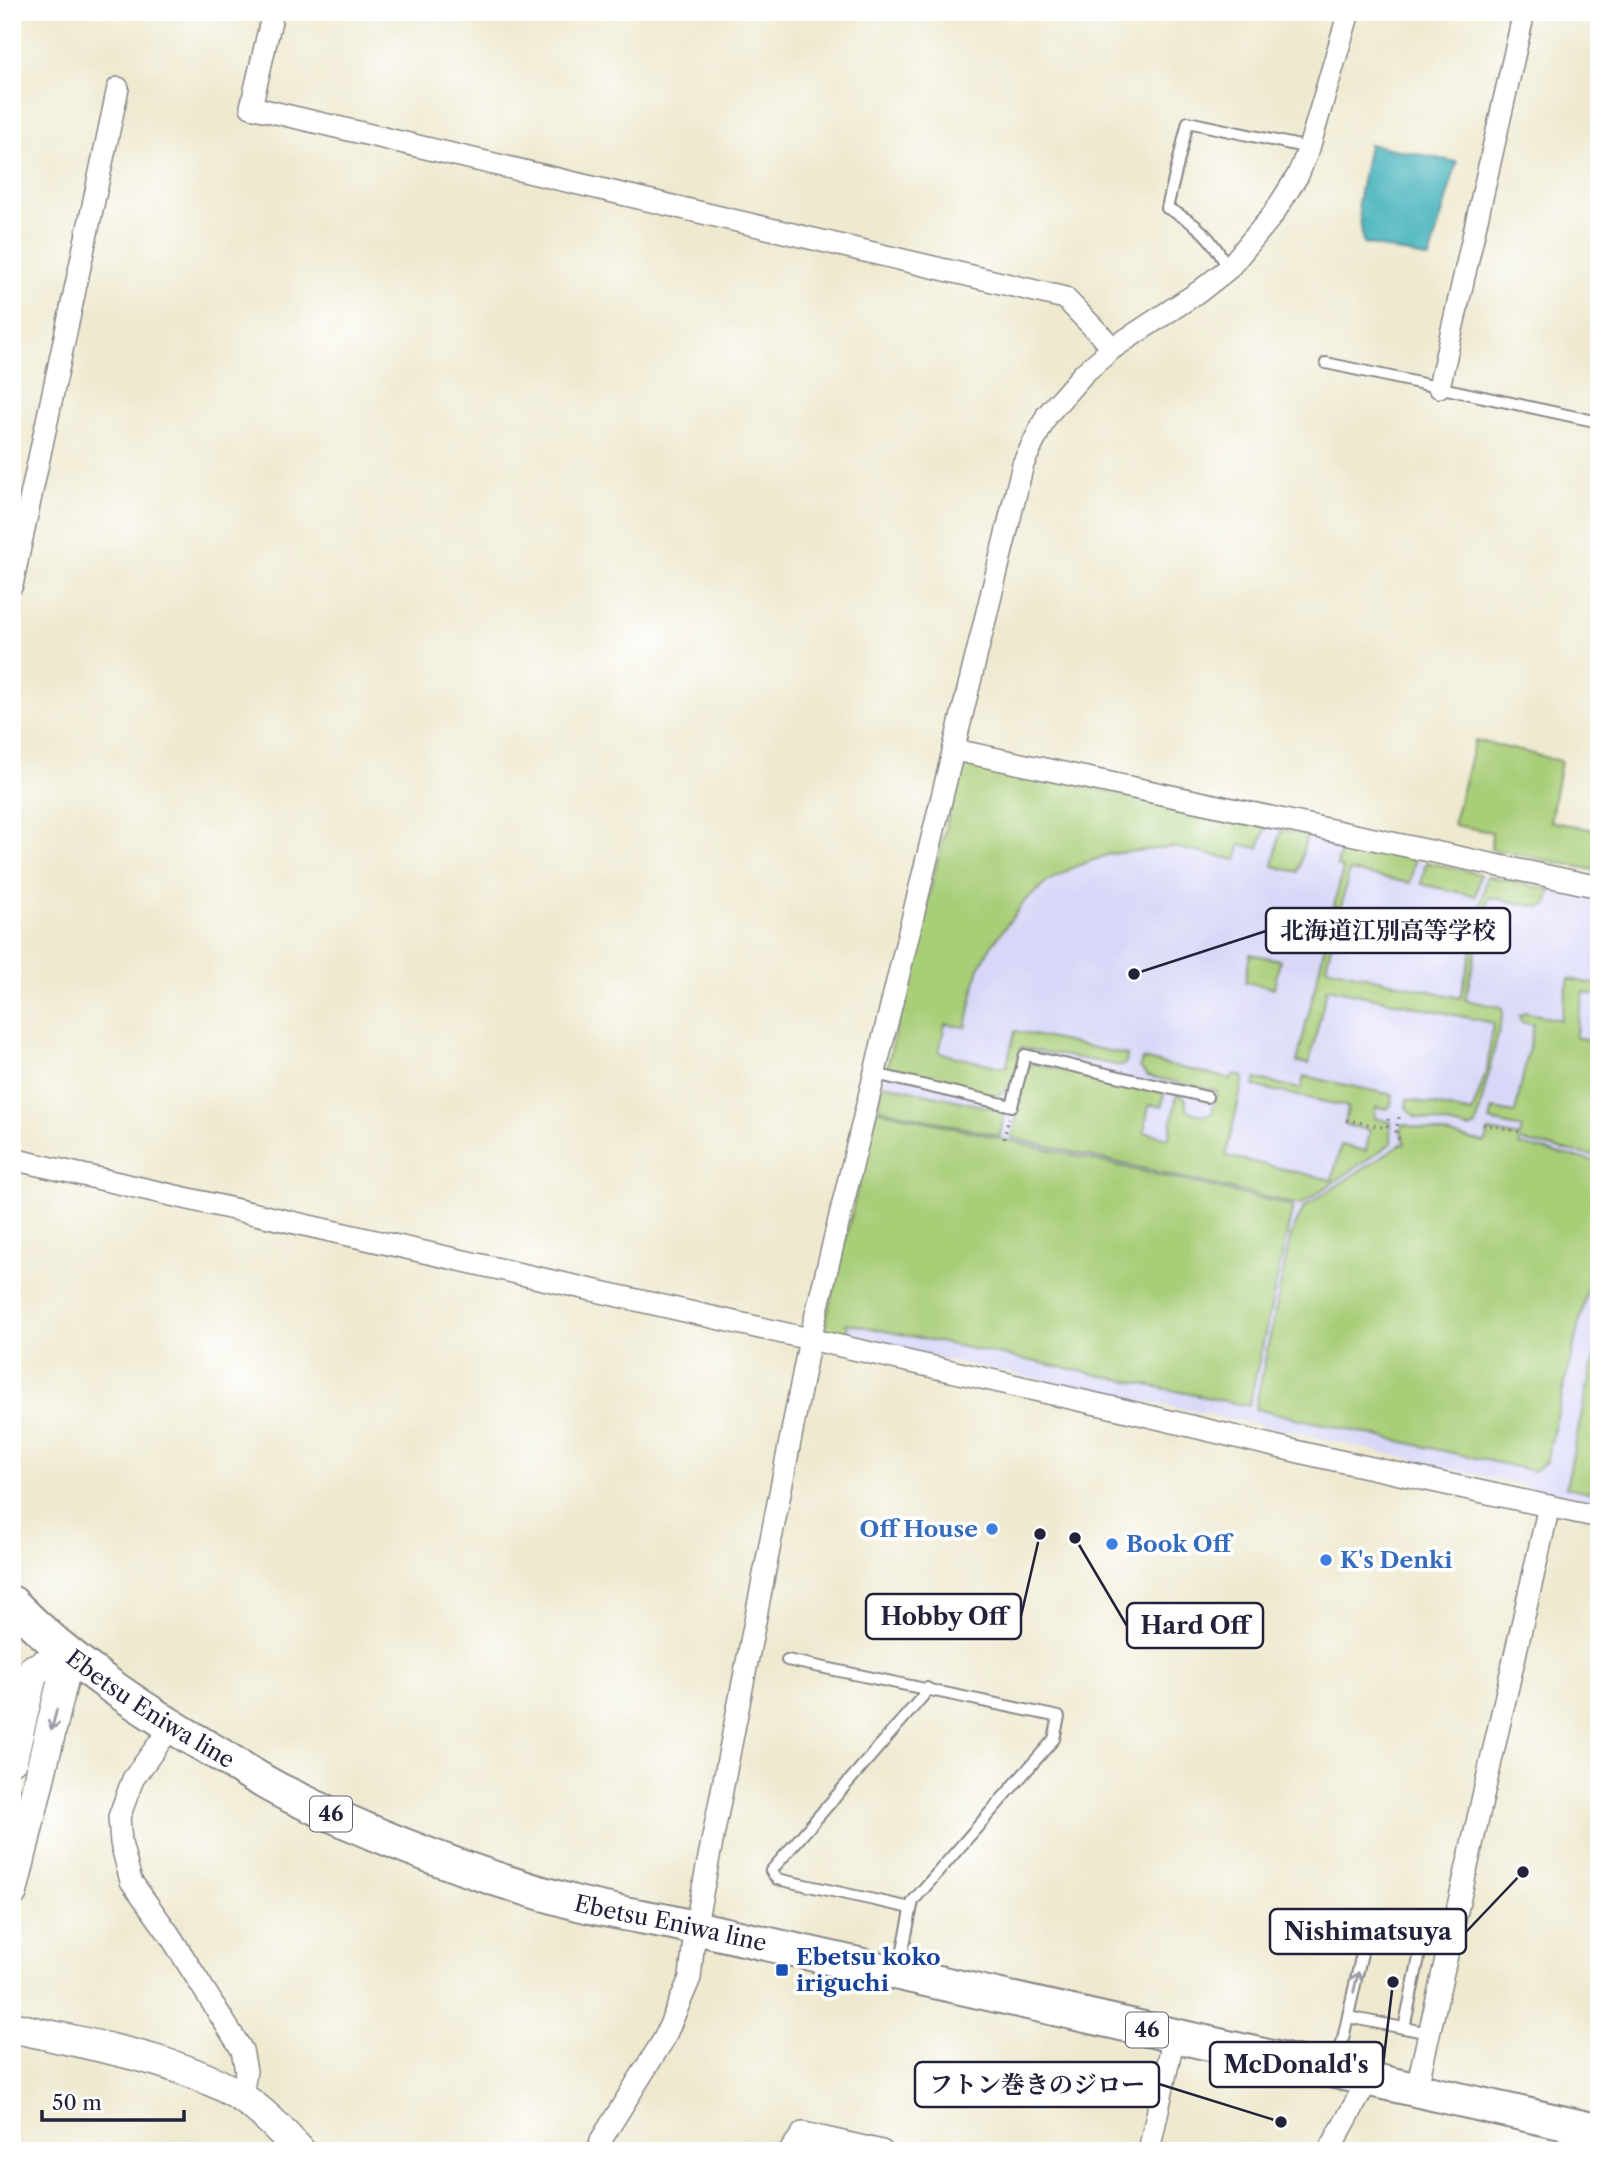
<svg xmlns="http://www.w3.org/2000/svg" width="1611" height="2163" font-family="'Libre Caslon Text','Noto Serif JP',serif">
<style>
.built{fill:#d8d7f8}
.green{fill:#a8ce78;stroke:#65785a;stroke-width:2}
.water{fill:#3fb0b9;stroke:#30697a;stroke-width:2}
.lines{fill:none;stroke-linecap:round;stroke-linejoin:round}
.lane-casing{stroke:#888685;stroke-width:14}
.street-casing{stroke:#888685;stroke-width:24}
.secondary-casing{stroke:#888685;stroke-width:33}
.primary-casing{stroke:#888685;stroke-width:37}
.path{stroke:#888685;stroke-width:3.5;stroke-dasharray:2 5;stroke-linecap:butt}
.lane{stroke:#fff;stroke-width:10}
.street{stroke:#fff;stroke-width:21}
.secondary{stroke:#fff;stroke-width:30}
.primary{stroke:#fff;stroke-width:33}
.oneway{stroke:#9c9ca7}
.shop-dot{fill:#3f7fe0;stroke:#fff;stroke-width:2.5}
.transit-dot{fill:#1a4fb4;stroke:#fff;stroke-width:2.5}
.labels{text-anchor:middle;stroke-width:7;stroke-linejoin:round;paint-order:stroke}
.shield{fill:#fff;stroke:#646476;stroke-width:2}
.shield-label{font-size:21px;font-weight:bold;fill:#22223b}
.shop-label{font-size:23px;font-weight:bold;fill:#366cbe;stroke:#fff;text-anchor:start}
.street-label{font-size:23px;fill:#22223b;stroke:#fff}
.transit-label{font-size:23px;font-weight:bold;fill:#164399;stroke:#fff;text-anchor:start}
.leader{fill:none;stroke:#22223b;stroke-width:2.5}
.callout-dot{fill:#22223b;stroke:#fff;stroke-width:2.5}
.callout{fill:#fff;stroke:#22223b;stroke-width:2.5}
.callout-label{font-size:24px;text-anchor:middle;font-weight:bold;fill:#22223b}
</style>
<rect width="100%" height="100%" fill="#fff"/>
<filter id="ink" filterUnits="userSpaceOnUse"><feTurbulence type="fractalNoise" baseFrequency=".0143" numOctaves="2"/><feDisplacementMap in="SourceGraphic" scale="14" xChannelSelector="R" yChannelSelector="G"/><feConvolveMatrix kernelMatrix="1 2 1 2 8 2 1 2 1" color-interpolation-filters="sRGB"/></filter>
<filter id="wash" filterUnits="userSpaceOnUse"><feTurbulence type="fractalNoise" baseFrequency=".00686" numOctaves="4" result="noise"/><feDisplacementMap in="SourceGraphic" scale="28" xChannelSelector="R" yChannelSelector="G"/><feGaussianBlur stdDeviation="1.57" result="paint"/><feColorMatrix in="noise" values="0 0 0 0 0 0 0 0 0 0 0 0 0 0 0 0 0 1.4 0 .05"/><feComposite in="paint" operator="in"/></filter>
<g filter="url(#wash)">
<rect width="100%" height="100%" fill="#eee9cf"/>
<path class="built" d="M 969,760 L 1599,901 L 1599,1503 L 1295,1432 L 836,1337 L 827,1330 L 826,1318 L 961,765 Z"/>
<g class="green">
<path d="M 1475,740 L 1561,761 L 1550,821 L 1599,831 L 1599,871 L 1491,849 L 1492,832 L 1453,825 Z"/>
<path d="M 969,760 L 1266,827 L 1259,848 L 1240,845 L 1237,860 L 1173,847 L 1110,854 L 1074,867 L 1047,882 L 1025,901 L 991,946 L 978,970 L 966,1027 L 945,1024 L 939,1053 L 1006,1068 L 1015,1031 L 1127,1055 L 1126,1063 L 1122,1066 L 1021,1048 C 1017,1065 1015,1093 994,1096 L 886,1071 L 961,765 Z"/>
<path d="M 1281,830 L 1307,835 L 1298,872 L 1273,866 Z"/>
<path d="M 1342,843 L 1415,860 L 1410,883 L 1349,871 L 1341,908 L 1334,906 L 1343,868 L 1337,866 Z"/>
<path d="M 1426,862 L 1480,874 L 1476,896 L 1421,884 Z"/>
<path d="M 1487,876 L 1551,890 L 1547,905 L 1539,907 L 1489,897 L 1480,937 L 1475,936 Z"/>
<path d="M 1331,920 L 1337,922 L 1326,967 L 1460,998 L 1474,942 L 1478,943 L 1465,1000 L 1501,1007 L 1503,1013 L 1476,1126 L 1469,1129 L 1415,1117 L 1406,1107 L 1407,1099 L 1472,1113 L 1487,1069 L 1493,1023 L 1327,988 L 1309,1064 L 1297,1062 Z"/>
<path d="M 1250,954 L 1280,960 L 1274,988 L 1245,982 Z"/>
<path d="M 1569,979 L 1599,985 L 1599,995 L 1584,992 L 1575,1037 L 1599,1042 L 1599,1157 L 1520,1141 L 1519,1145 L 1599,1162 L 1599,1240 L 1546,1462 L 1534,1471 L 1255,1409 L 1291,1235 L 1304,1207 L 1401,1144 L 1405,1144 L 1401,1131 L 1402,1124 L 1485,1143 L 1489,1131 L 1520,1137 L 1522,1128 L 1490,1121 L 1493,1109 L 1515,1113 L 1534,1025 L 1521,1022 L 1519,1015 L 1525,1012 L 1560,1020 Z"/>
<path d="M 1142,1059 L 1231,1079 L 1233,1075 L 1244,1077 L 1226,1156 L 1332,1180 L 1341,1145 L 1366,1151 L 1370,1130 L 1345,1125 L 1348,1107 L 1254,1086 L 1256,1079 L 1301,1089 L 1304,1076 L 1393,1095 L 1391,1105 L 1387,1109 L 1376,1107 L 1374,1118 L 1391,1122 L 1390,1134 L 1392,1143 L 1300,1205 L 1012,1138 L 1026,1071 L 1031,1063 L 1164,1091 L 1162,1106 L 1149,1105 L 1144,1132 L 1169,1138 L 1177,1093 L 1186,1099 L 1186,1109 C 1193,1114 1205,1117 1212,1113 L 1217,1091 L 1147,1076 L 1140,1067 Z"/>
<path d="M 883,1084 L 1005,1111 L 1000,1136 L 878,1108 Z"/>
<path d="M 877,1110 L 1293,1206 L 1249,1406 L 846,1323 L 851,1340 L 836,1337 L 827,1330 L 826,1318 Z"/>
<path d="M 1599,1333 L 1599,1494 L 1566,1487 Z"/>
</g>
<path class="water" d="M 1369,144 L 1457,162 L 1429,259 L 1363,243 L 1358,202 Z"/>
</g>
<g filter="url(#ink)">
<g class="lines">
<g class="lane-casing">
<g id="lane">
<path d="M 1228,269 C 1213,238 1197,223 1167,208 L 1188,122 L 1309,148"/>
<path d="M 1326,363 L 1599,422"/>
<path d="M 875,1074 L 1012,1106 L 1025,1055 L 1207,1097"/>
<path d="M 787,1660 L 1059,1717 L 1054,1739 L 913,1901 L 899,1969"/>
<path d="M 911,1908 L 777,1879 L 771,1871 L 923,1696 L 927,1688"/>
<path d="M 1348,2017 L 1429,2033"/>
<path d="M 1337,2066 L 1367,1930 L 1377,1924 L 1424,1934 L 1404,2028"/>
</g>
</g>
<g class="street-casing">
<g id="street">
<path d="M 273,12 L 251,107 L 1065,298 L 1113,348"/>
<path d="M 1439,387 L 1524,12"/>
<path d="M 12,585 L 118,88"/>
<path d="M 955,750 L 1599,887"/>
<path d="M 12,1159 L 1119,1409 L 1312,1455 L 1599,1517"/>
<path d="M 171,1727 L 133,1779 L 119,1817 L 121,1843 L 131,1881 L 169,1934 L 242,2050 L 246,2071 L 242,2097"/>
<path d="M 1416,2091 L 1549,1506"/>
<path d="M 598,2151 L 601,2140 L 664,2039 L 690,1978 L 695,1929 L 810,1339 L 1023,464 L 1047,415 L 1084,373 L 1113,348 L 1200,291 L 1228,269 L 1272,216 L 1298,175 L 1309,148 L 1349,12"/>
<path d="M 790,2151 L 803,2133 L 882,2151"/>
<path d="M 1149,2151 L 1174,2036"/>
<path d="M 1329,2151 L 1368,2080"/>
</g>
</g>
<g class="secondary-casing">
<g id="secondary">
<path d="M 12,1759 L 33,1670 L 69,1654"/>
<path d="M 12,1892 L 69,1654"/>
<path d="M 12,2027 C 83,2044 181,2058 241,2097 C 263,2111 282,2132 300,2151"/>
</g>
</g>
<g class="primary-casing">
<g id="primary">
<path id="s1" d="M 12,1603 C 70,1662 141,1709 212,1750 C 236,1764 260,1781 285,1793 C 378,1838 476,1876 576,1903 C 607,1911 639,1916 670,1922 L 1599,2131"/>
</g>
</g>
<g class="path">
<path d="M 1399,1117 L 1396,1131 L 1401,1144"/>
<path d="M 1346,1120 L 1387,1128 L 1389,1115"/>
<path d="M 1483,1124 L 1521,1132"/>
<path d="M 1004,1139 L 1009,1118"/>
</g>
<use href="#lane" class="lane"/>
<use href="#street" class="street"/>
<use href="#secondary" class="secondary"/>
<use href="#primary" class="primary"/>
</g>
<defs><path id="oneway-shaft" d="M-6 0H5M1.5-3L5.5 0L1.5 3" fill="none" stroke-width="1.6" stroke-linecap="round" stroke-linejoin="round" transform="scale(1.75)"/></defs>
<g class="oneway">
<use href="#oneway-shaft" transform="translate(54 1720) rotate(104)"/>
<use href="#oneway-shaft" transform="translate(1356 1982) rotate(-77)"/>
</g>
</g>
<g class="shop-dot">
<circle cx="992" cy="1529" r="7"/>
<circle cx="1112" cy="1544" r="7"/>
<circle cx="1326" cy="1560" r="7"/>
</g>
<rect class="transit-dot" x="775" y="1963" width="14" height="14" rx="3.5"/>
<g class="labels">
<g class="shield">
<rect x="310" y="1796.5" width="42" height="35" rx="5"/>
<rect x="1126" y="2012.5" width="42" height="35" rx="5"/>
</g>
<g class="shield-label">
<text x="331" y="1821">46</text>
<text x="1147" y="2037">46</text>
</g>
<g class="shop-label">
<text x="978" y="1537" text-anchor="end">Off House</text>
<text x="1126" y="1552">Book Off</text>
<text x="1340" y="1568">K's Denki</text>
</g>
<g class="street-label">
<text dy="8" stroke="none"><textPath href="#s1" startOffset="175">Ebetsu Eniwa line</textPath></text>
<text dy="8" stroke="none"><textPath href="#s1" startOffset="742">Ebetsu Eniwa line</textPath></text>
</g>
<g class="transit-label">
<text x="796" y="1965">Ebetsu koko<tspan x="796" dy="26">iriguchi</tspan></text>
</g>
</g>
<path class="leader" d="M1134 974L1266 931M1040 1534L1021 1616M1075 1538L1127 1626M1523 1872L1466 1932M1393 1982L1383 2065M1281 2122L1159 2084"/>
<g class="callout-dot">
<circle cx="1134" cy="974" r="7"/>
<circle cx="1040" cy="1534" r="7"/>
<circle cx="1075" cy="1538" r="7"/>
<circle cx="1523" cy="1872" r="7"/>
<circle cx="1393" cy="1982" r="7"/>
<circle cx="1281" cy="2122" r="7"/>
</g>
<g class="callout">
<rect x="1266" y="908" width="244" height="45" rx="7"/>
<rect x="866" y="1594" width="155" height="45" rx="7"/>
<rect x="1127" y="1603" width="136" height="45" rx="7"/>
<rect x="1270" y="1909" width="196" height="45" rx="7"/>
<rect x="1210" y="2042" width="173" height="45" rx="7"/>
<rect x="915" y="2062" width="244" height="45" rx="7"/>
</g>
<g class="callout-label">
<text x="1388" y="939">北海道江別高等学校</text>
<text x="944" y="1625">Hobby Off</text>
<text x="1195" y="1634">Hard Off</text>
<text x="1368" y="1940">Nishimatsuya</text>
<text x="1296" y="2073">McDonald's</text>
<text x="1037" y="2093">フトン巻きのジロー</text>
</g>
<rect width="1611" height="2163" fill="none" stroke="#fff" stroke-width="42"/>
<path d="M42 2110v10h142v-10" fill="none" stroke="#22223b" stroke-width="3.5"/>
<text x="52" y="2110" font-size="21" fill="#22223b" stroke="#ffffff" stroke-width="5" paint-order="stroke">50 m</text>
</svg>
